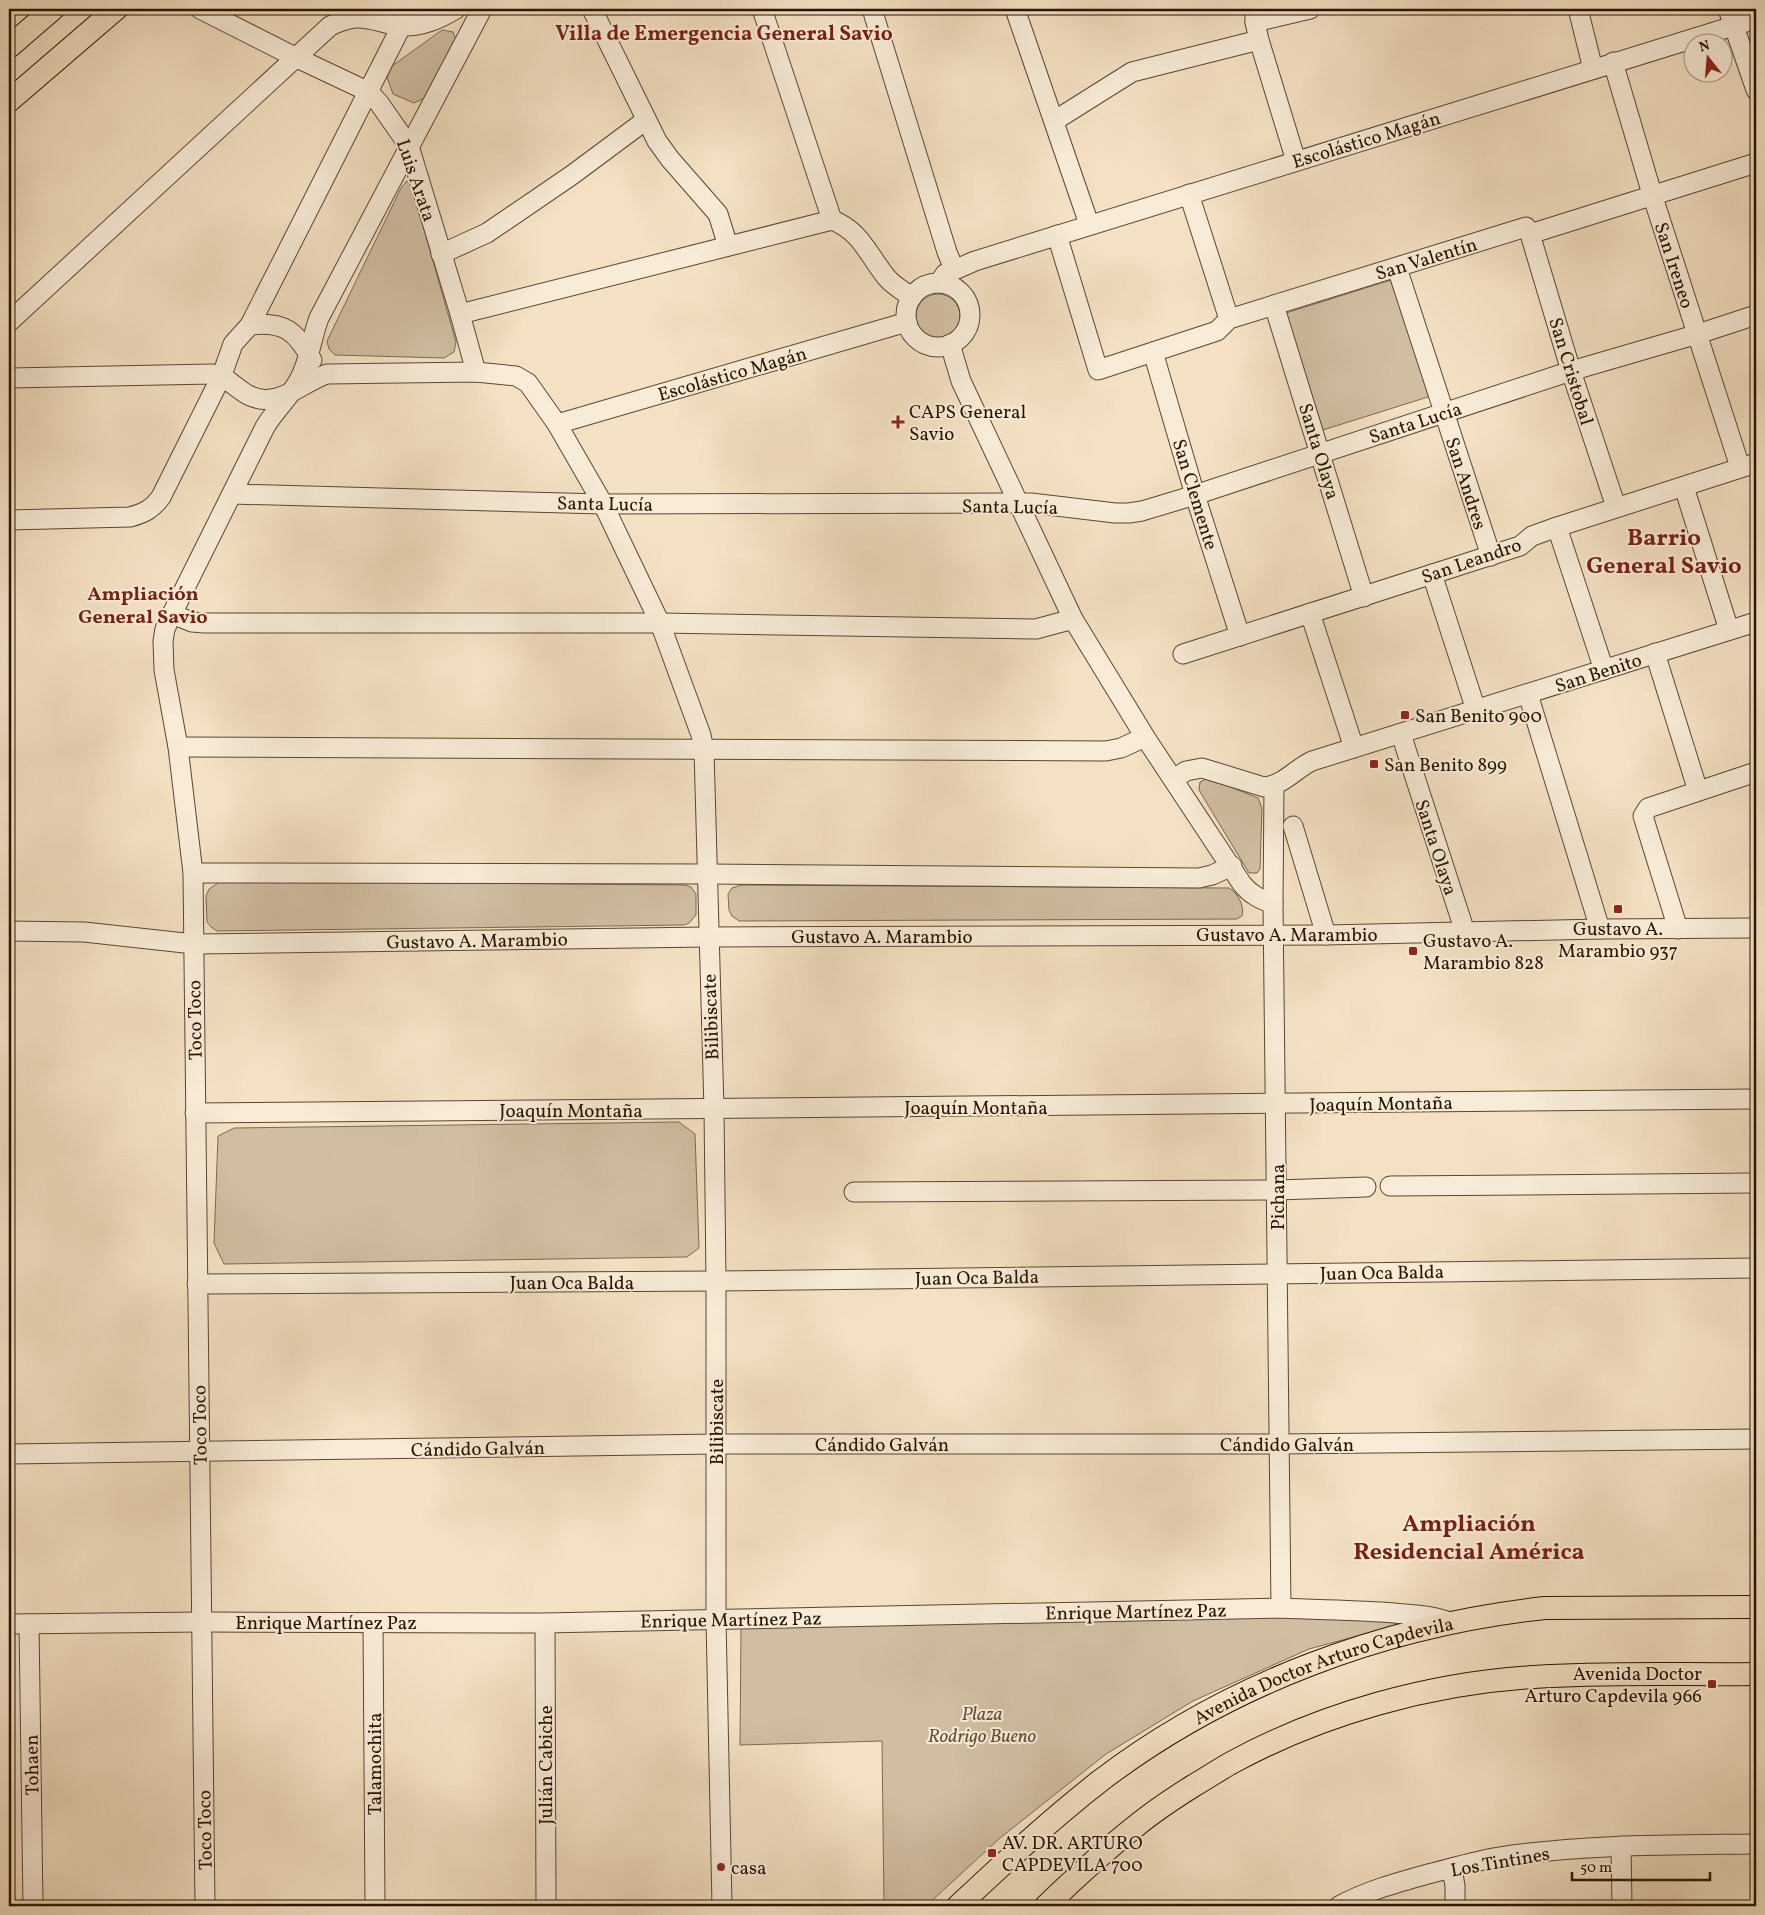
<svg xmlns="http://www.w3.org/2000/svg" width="1765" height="1915" font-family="Vollkorn,serif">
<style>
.green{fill:#d1bea2;stroke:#7c6951}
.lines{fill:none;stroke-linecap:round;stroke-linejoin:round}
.minor-casing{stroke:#5a4731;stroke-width:21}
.major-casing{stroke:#261400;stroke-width:24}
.minor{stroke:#f8ecd8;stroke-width:19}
.major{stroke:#f4e1c3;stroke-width:22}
.poi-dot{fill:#8f2418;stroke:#f8ecd8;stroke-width:2}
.labels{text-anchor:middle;stroke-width:4;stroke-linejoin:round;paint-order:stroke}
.street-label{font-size:19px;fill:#261400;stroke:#f8ecd8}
.poi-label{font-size:19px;fill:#261400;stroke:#f8ecd8;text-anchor:start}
.park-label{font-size:19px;font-style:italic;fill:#625039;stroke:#f8ecd8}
.neighbourhood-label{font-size:20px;font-weight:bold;fill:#7a1f14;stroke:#f8ecd8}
.quarter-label{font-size:21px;font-weight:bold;fill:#7a1f14;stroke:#f8ecd8}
.district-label{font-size:24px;font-weight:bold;fill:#7a1f14;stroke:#f8ecd8}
</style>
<rect width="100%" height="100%" fill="#f4e1c3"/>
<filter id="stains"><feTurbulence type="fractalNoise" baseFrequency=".004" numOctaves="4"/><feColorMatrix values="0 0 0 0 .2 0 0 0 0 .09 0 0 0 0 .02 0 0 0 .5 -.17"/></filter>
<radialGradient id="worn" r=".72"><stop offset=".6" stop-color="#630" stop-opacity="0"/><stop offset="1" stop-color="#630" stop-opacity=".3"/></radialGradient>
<g class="green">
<path d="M 442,30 L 453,32 L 456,40 L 425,98 L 414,103 L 393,94 L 387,77 L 392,66 Z"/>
<path d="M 407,181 L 412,187 L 456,342 L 454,352 L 444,358 L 335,355 L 329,349 L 327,341 L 401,188 Z"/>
<path d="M 1394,279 L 1431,396 L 1323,430 L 1286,313 Z"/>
<circle cx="938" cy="316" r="22"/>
<path d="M 1208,778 L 1258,798 L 1262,808 L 1260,869 L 1257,873 L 1249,873 L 1199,790 L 1200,782 Z"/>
<path d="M 221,881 L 685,885 L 691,887 L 696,894 L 696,915 L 689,923 L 684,925 L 217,931 L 211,927 L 207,922 L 206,896 L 209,889 Z"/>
<path d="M 741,885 L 1229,888 C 1237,892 1245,906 1242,916 L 1237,919 L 739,921 L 732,916 L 729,910 L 728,894 L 732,888 Z"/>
<path d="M 679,1122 L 695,1134 L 699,1248 L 687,1257 L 224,1264 L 214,1243 L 218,1136 L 234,1128 Z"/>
<path d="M 1307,1616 L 1413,1621 L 1309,1649 L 1193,1701 L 1106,1754 L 1000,1838 L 926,1906 L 884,1906 L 882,1741 L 740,1745 L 741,1628 Z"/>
</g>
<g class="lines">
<g class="minor-casing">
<g id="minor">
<path d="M 200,9 L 295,57 L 369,92 L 379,103 L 409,146 L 460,314 L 476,372"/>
<path d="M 592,9 L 657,141 L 670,159 L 718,214 L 728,246"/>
<path d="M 762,9 L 832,220"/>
<path d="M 872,9 L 947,252 L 954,269"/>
<path d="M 1015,9 L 1089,224"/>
<path d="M 1255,9 L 1255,22 L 1259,40 L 1296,161"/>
<path d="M 1578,9 L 1593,69"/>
<path d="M 1728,9 L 1756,90"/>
<path d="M 1255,22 L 1310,9"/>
<path d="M 1613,62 L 1652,194 L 1740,467"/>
<path d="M 1054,121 L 1132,72 L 1259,40"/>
<path d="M 1189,194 L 1229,319"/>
<path d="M 1530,234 L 1571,371 L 1616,507"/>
<path d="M 1057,235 L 1098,370 L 1217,331 L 1229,319 L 1526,227 L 1530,234 L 1756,163"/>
<path d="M 441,254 L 487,233 L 572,175 L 646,120"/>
<path d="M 1397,268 L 1491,556"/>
<path d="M 939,283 L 945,274 L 975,261 L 1756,19"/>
<circle cx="938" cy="315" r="32"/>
<path d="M 1274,305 L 1364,597"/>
<path d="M 460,314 L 832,220 C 860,230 869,256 887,278 C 894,286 903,291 912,297"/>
<path d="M 9,322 L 330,26 C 338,22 346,19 356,18 C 371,17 387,25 402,26 C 422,27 439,19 456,9"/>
<path d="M 250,325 C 284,321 296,331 312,360"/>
<path d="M 950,344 L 961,381 L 1073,619 L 1145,737 L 1242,884 C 1251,895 1260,899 1273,904"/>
<path d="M 1153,352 L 1195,495 L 1240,636"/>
<path d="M 9,378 L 212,374 C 227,376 235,388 248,395 C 278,410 300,383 327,374 L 476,372 L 516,376 L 528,383 L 557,424 L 603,504 L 660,623 L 701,735 L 704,750 L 714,1109 L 716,1281 L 716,1619 L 722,1906"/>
<path d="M 557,424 L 907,322"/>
<path d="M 1684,487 L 1729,630"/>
<path d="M 232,494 L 603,504 L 1031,503 L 1115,513 L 1129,513 L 1142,511 L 1195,495 L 1571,371 L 1698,334 L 1756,315"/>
<path d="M 9,520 L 130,517 C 145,513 152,509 161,497 L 222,375 L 233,344 L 250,325 L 410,9"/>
<path d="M 1557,527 L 1604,670"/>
<path d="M 1432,574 L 1476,710"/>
<path d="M 1310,613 L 1354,748"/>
<path d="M 172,614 L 192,622 L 204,623 L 660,623 L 1036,629 L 1073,619"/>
<path d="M 1655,653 L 1698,791"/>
<path d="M 1183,654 L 1520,546 L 1532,536 L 1557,527 L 1756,463"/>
<path d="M 1528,694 L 1600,929"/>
<path d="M 1401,734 L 1465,932"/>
<path d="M 178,747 L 1106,751 L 1121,748 L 1145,737"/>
<path d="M 1174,779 L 1186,771 L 1202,768 L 1264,787 C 1284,785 1295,769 1312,761 L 1756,622"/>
<path d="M 1274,786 L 1273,904 L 1281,1608"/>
<path d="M 1293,826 L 1326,935"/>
<path d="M 193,873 L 707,874 L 1199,878 L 1212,875 L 1232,866"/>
<path d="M 1678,929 L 1643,816 L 1648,808 L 1756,772"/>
<path d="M 9,931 L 84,932 L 194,944 L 708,937 L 1326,935 L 1600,929 L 1756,928"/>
<path d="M 195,1113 L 1756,1099"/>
<path d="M 1390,1186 L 1756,1183"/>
<path d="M 854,1192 L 1277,1190 L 1366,1187"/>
<path d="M 197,1284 L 716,1281 L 1756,1268"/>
<path d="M 9,1454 L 717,1444 L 1280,1444 L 1756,1439"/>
<path d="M 373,1623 L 375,1906"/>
<path d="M 545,1623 L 546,1906"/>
<path d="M 9,1624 L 202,1622 L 545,1623 L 1281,1608 C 1318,1610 1356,1610 1394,1613 C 1414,1615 1433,1615 1452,1623"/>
<path d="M 29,1624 L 33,1906"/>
<path d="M 1621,1846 L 1622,1906"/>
<path d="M 1452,1868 L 1455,1886 L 1455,1906"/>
<path d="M 205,1906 L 193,873 L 178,747 L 164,670 L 163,641 L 165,629 L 172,614 L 265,427 C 275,410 290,397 299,380 C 310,360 311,339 319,318 L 482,9"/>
<path d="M 1339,1906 C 1366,1891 1399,1882 1428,1874 C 1452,1868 1475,1861 1499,1857 C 1584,1844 1670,1845 1756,1844"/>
</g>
</g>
<g class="major-casing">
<g id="major">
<path d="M 9,47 L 53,9"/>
<path d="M 9,101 L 116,9"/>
<path id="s1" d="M 958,1906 C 1004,1863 1050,1820 1100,1781 C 1227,1684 1386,1625 1545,1608 L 1756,1607"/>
<path d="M 1046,1906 C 1075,1878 1104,1851 1136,1826 C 1154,1811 1174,1798 1193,1786 C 1207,1778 1220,1769 1233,1762 C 1323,1713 1432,1683 1534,1677 C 1608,1672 1683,1675 1756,1674"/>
</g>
</g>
<use href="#minor" class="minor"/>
<use href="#major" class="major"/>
</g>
<g class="poi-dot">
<path d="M895.5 414.5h5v5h5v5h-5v5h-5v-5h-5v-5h5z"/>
<rect x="1400" y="710" width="10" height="10" rx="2.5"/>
<rect x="1369" y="759" width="10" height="10" rx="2.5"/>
<rect x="1613" y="904" width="10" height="10" rx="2.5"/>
<rect x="1408" y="946" width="10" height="10" rx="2.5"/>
<rect x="1707" y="1679" width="10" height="10" rx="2.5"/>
<rect x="987" y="1848" width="10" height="10" rx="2.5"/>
<circle cx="721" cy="1867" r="5"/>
</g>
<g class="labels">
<g class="street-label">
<text transform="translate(1366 139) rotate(-17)" y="7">Escolástico Magán</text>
<text transform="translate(417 180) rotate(71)" y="7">Luis Arata</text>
<text transform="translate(1426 258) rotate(-17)" y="7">San Valentín</text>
<text transform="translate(1675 265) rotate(72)" y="7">San Ireneo</text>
<text transform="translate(1572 371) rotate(73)" y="7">San Cristobal</text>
<text transform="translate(732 373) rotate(-16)" y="7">Escolástico Magán</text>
<text transform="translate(1415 422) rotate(-18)" y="7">Santa Lucía</text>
<text transform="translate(1320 451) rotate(73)" y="7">Santa Olaya</text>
<text transform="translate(1467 483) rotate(72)" y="7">San Andres</text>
<text transform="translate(1196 494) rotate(73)" y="7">San Clemente</text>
<text transform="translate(605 503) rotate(1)" y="7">Santa Lucía</text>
<text transform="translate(1010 506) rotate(1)" y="7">Santa Lucía</text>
<text transform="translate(1471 560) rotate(-19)" y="7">San Leandro</text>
<text transform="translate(1598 672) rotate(-18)" y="7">San Benito</text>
<text transform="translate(1437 847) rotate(72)" y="7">Santa Olaya</text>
<text x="1287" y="941">Gustavo A. Marambio</text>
<text x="882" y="943">Gustavo A. Marambio</text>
<text transform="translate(477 940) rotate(-1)" y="7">Gustavo A. Marambio</text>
<text transform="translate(710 1017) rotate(-92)" y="7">Bilibiscate</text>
<text transform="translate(194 1020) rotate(-91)" y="7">Toco Toco</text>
<text transform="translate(1381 1103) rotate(-1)" y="7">Joaquín Montaña</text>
<text x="976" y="1114">Joaquín Montaña</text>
<text x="571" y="1117">Joaquín Montaña</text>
<text transform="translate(1277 1197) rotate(-90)" y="7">Pichana</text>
<text transform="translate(1382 1272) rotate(-1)" y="7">Juan Oca Balda</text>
<text transform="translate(977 1277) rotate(-1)" y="7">Juan Oca Balda</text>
<text x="572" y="1289">Juan Oca Balda</text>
<text transform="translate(716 1422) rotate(-90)" y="7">Bilibiscate</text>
<text transform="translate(199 1425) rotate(-91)" y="7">Toco Toco</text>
<text x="882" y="1451">Cándido Galván</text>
<text x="1287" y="1451">Cándido Galván</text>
<text transform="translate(478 1448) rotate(-1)" y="7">Cándido Galván</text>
<text transform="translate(1136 1611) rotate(-1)" y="7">Enrique Martínez Paz</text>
<text transform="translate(731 1619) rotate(-1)" y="7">Enrique Martínez Paz</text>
<text x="326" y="1629">Enrique Martínez Paz</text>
<text dy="7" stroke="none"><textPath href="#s1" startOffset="441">Avenida Doctor Arturo Capdevila</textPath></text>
<text transform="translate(374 1764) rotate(-90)" y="7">Talamochita</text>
<text transform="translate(31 1765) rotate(-91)" y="7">Tohaen</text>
<text transform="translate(545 1765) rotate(-90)" y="7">Julián Cabiche</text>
<text transform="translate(204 1830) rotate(-91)" y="7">Toco Toco</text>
<text transform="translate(1500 1861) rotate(-10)" y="7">Los Tintines</text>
</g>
<g class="poi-label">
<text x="909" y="418">CAPS General<tspan x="909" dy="22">Savio</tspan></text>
<text x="1415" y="722">San Benito 900</text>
<text x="1384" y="771">San Benito 899</text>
<text x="1618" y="935" text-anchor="middle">Gustavo A.<tspan x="1618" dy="22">Marambio 937</tspan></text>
<text x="1423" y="947">Gustavo A.<tspan x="1423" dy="22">Marambio 828</tspan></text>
<text x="1702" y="1680" text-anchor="end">Avenida Doctor<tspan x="1702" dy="22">Arturo Capdevila 966</tspan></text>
<text x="1002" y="1849">AV. DR. ARTURO<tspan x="1002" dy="22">CAPDEVILA 700</tspan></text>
<text x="731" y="1874">casa</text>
</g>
<g class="park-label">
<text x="982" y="1720">Plaza<tspan x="982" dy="22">Rodrigo Bueno</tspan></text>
</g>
<g class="neighbourhood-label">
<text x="143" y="600">Ampliación<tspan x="143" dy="23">General Savio</tspan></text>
</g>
<g class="quarter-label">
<text x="724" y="40">Villa de Emergencia General Savio</text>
</g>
<g class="district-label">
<text x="1664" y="545">Barrio<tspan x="1664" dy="28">General Savio</tspan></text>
<text x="1469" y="1531">Ampliación<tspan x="1469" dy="28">Residencial América</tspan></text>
</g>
</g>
<rect width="1765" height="1915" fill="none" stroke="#f4e1c3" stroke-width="30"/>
<rect x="10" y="10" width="1745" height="1895" fill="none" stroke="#261400" stroke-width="2.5"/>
<rect x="15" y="15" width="1735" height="1885" fill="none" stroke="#261400"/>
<g transform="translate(1708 58) rotate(343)"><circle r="24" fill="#f8ecd8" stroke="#a49682"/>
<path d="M0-4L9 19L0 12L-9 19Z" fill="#8f2418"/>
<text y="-8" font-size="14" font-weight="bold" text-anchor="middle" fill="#261400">N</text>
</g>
<path d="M1572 1872v8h138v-8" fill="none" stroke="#261400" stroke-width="2.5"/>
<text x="1580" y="1872" font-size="15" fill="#261400" stroke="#f8ecd8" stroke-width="4" paint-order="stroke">50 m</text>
<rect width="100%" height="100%" filter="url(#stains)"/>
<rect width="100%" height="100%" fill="url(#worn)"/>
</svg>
